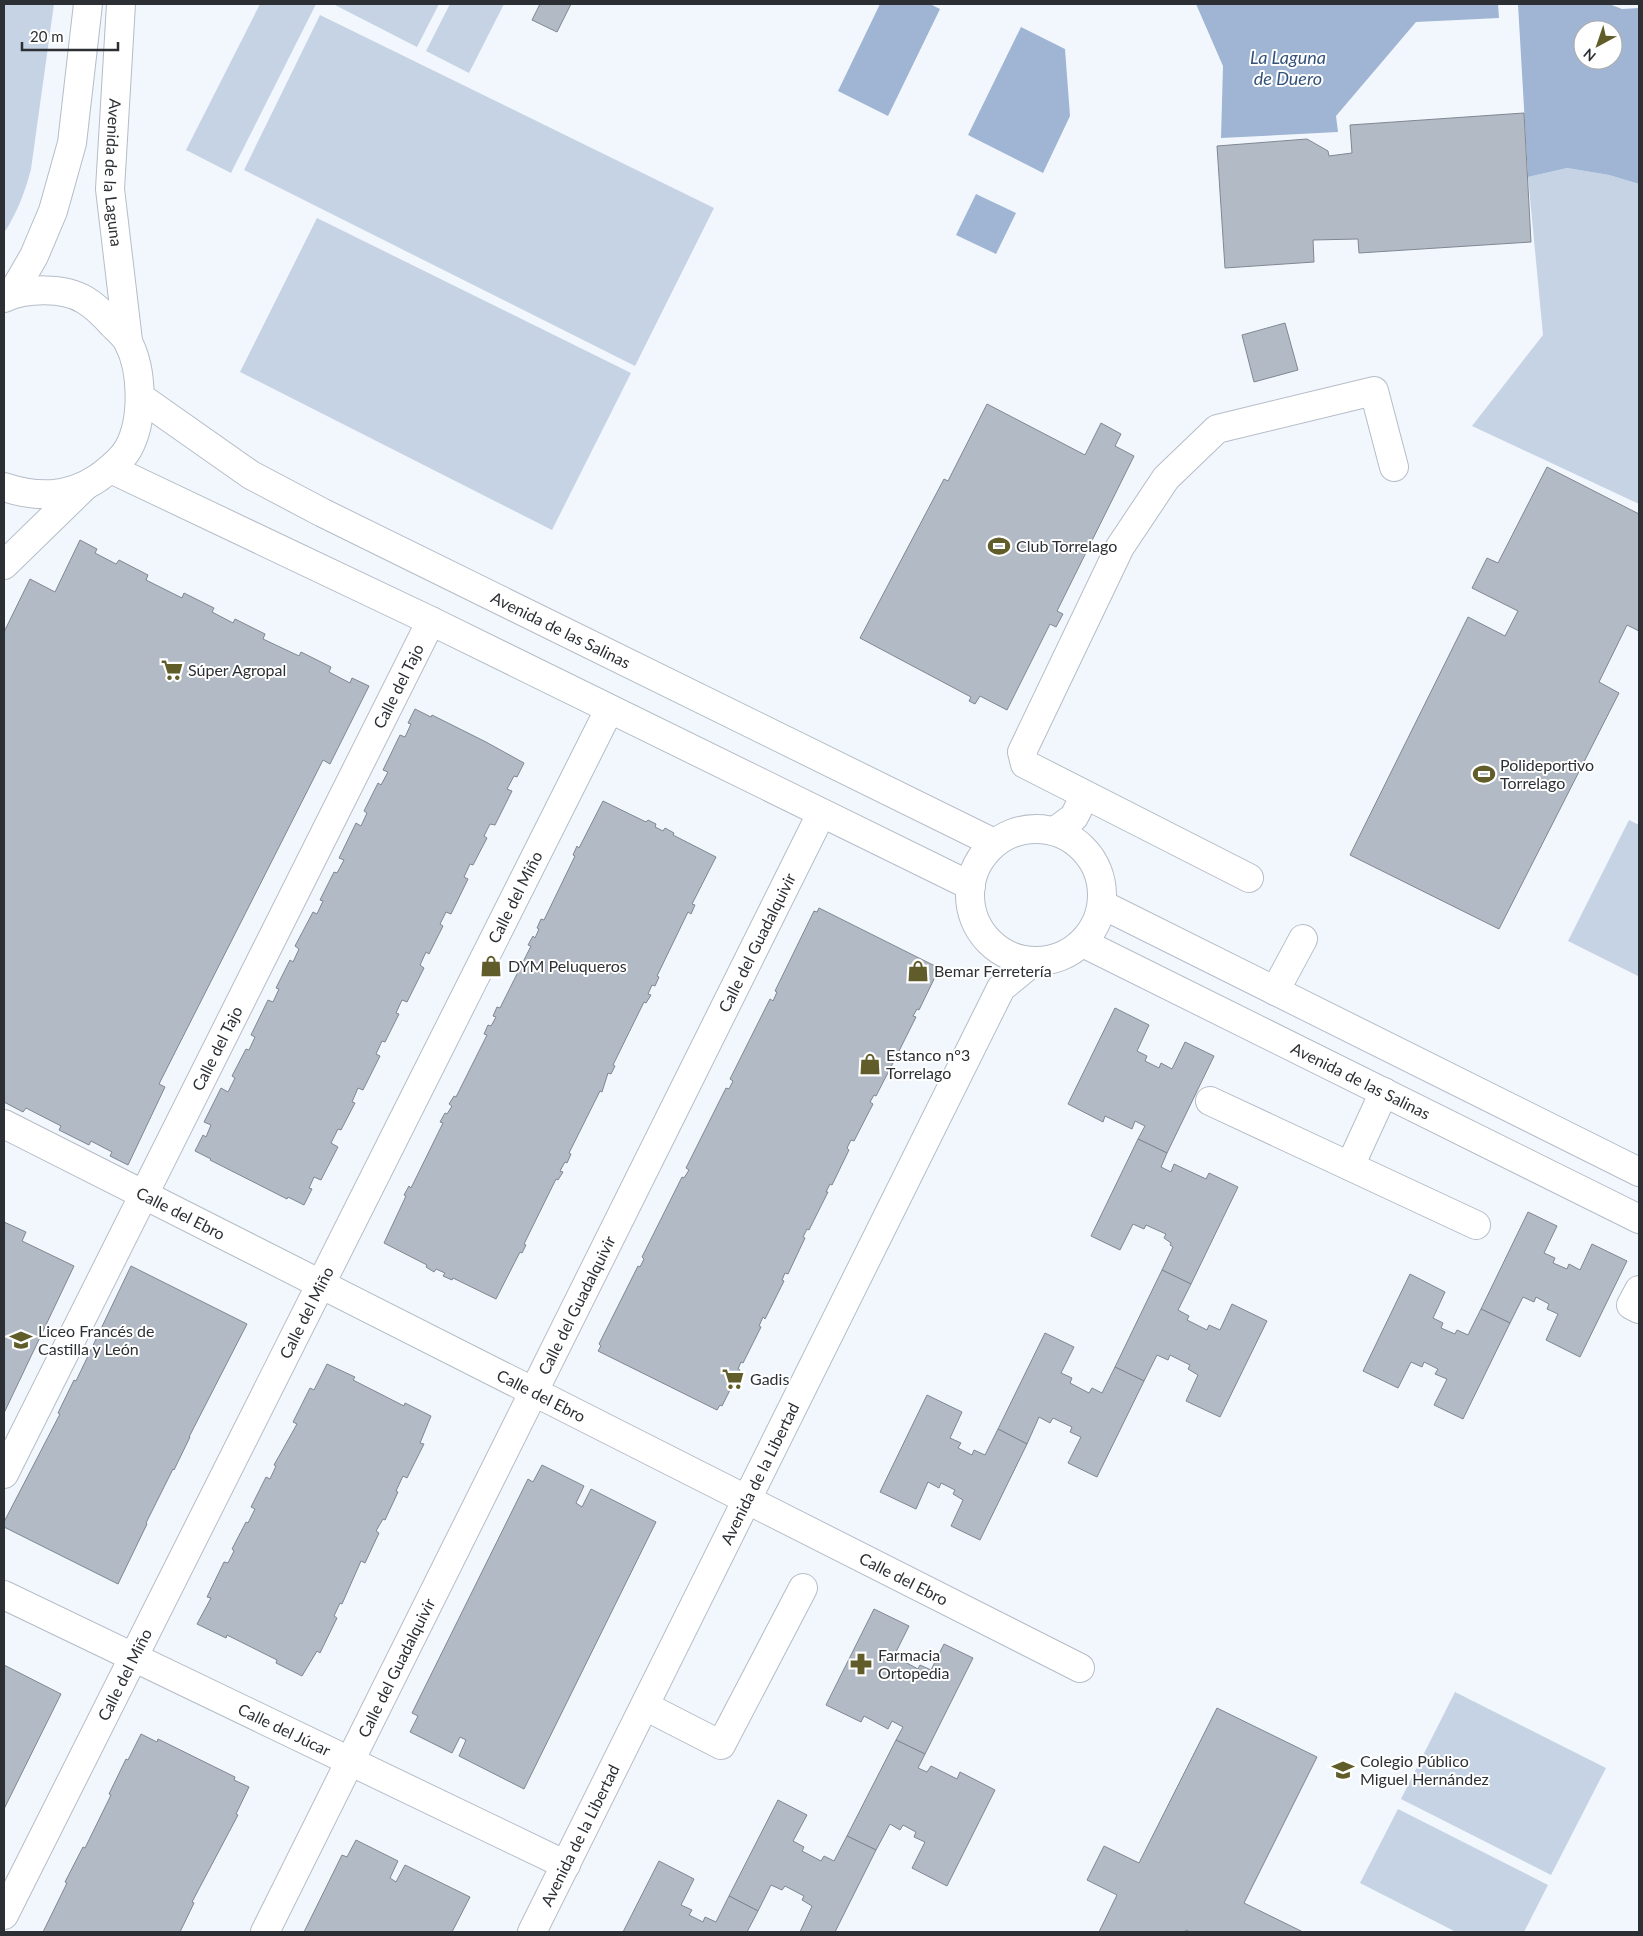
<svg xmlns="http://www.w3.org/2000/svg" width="1643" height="1936" font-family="Lato,sans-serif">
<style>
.green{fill:#c5d3e5}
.water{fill:#9fb5d3;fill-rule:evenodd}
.building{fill:#b2bac5;stroke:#808791}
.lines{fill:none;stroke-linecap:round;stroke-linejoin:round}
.minor-casing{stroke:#b5bdc8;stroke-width:30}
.major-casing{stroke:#b5bdc8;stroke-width:30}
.minor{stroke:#fff;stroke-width:28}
.major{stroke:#fff;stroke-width:28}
.labels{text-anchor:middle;stroke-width:4;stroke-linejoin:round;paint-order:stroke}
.street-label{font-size:16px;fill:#2c2f33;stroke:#fff}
.poi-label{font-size:16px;fill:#2c2f33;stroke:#fff;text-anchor:start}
.water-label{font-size:18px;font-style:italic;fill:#32517b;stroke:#fff}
</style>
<rect width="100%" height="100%" fill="#f2f7fd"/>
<g class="green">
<path d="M 4,4 L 54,4 L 31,169 C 25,192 17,213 4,233 Z"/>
<path d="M 260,4 L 316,4 L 231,173 L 186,150 Z"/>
<path d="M 333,4 L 439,4 L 417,47 Z"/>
<path d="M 450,4 L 504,4 L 469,73 L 426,51 Z"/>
<path d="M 320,15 L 714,208 L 635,366 L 244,170 Z"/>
<path d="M 1567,168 L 1609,175 L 1639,184 L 1639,504 L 1472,426 L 1543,335 L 1528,177 Z"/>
<path d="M 317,218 L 631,373 L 552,530 L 240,372 Z"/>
<path d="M 1629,820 L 1639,825 L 1638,976 L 1568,941 Z"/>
<path d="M 1455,1692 L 1606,1768 L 1551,1875 L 1401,1799 Z"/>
<path d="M 1398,1809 L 1548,1885 L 1524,1932 L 1456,1932 L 1360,1883 Z"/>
</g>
<g class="water">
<path d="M 880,4 L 930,4 L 940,9 L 888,116 L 838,91 Z"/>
<path d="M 1196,4 L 1498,4 L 1499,18 L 1416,22 L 1336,116 L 1338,132 L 1221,138 L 1223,66 Z"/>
<path d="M 1518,4 L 1609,4 L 1622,9 L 1639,8 L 1639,184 L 1609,175 L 1567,168 L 1528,177 ZM 1583,30 L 1613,30 L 1613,60 L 1583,60 Z"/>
<path d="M 1021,27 L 1065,49 L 1070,116 L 1043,173 L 968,135 Z"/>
<path d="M 976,194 L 1016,213 L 996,254 L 956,235 Z"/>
</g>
<g class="building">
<path d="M 540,4 L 571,4 L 557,32 L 532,20 Z"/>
<path d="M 1524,113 L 1531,242 L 1359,253 L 1358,239 L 1313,240 L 1314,262 L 1225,268 L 1217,146 L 1307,139 L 1328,151 L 1329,156 L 1352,153 L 1350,125 Z"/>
<path d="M 1285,323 L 1298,370 L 1254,382 L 1242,335 Z"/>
<path d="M 987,404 L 1085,455 L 1101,423 L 1121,434 L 1115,446 L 1134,456 L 1057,611 L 1063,614 L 1056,627 L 1050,624 L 1007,710 L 980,696 L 975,704 L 969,701 L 971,697 L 860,638 L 944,479 L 948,481 Z"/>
<path d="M 1547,467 L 1639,514 L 1639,631 L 1627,625 L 1599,682 L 1619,693 L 1499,929 L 1350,855 L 1468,617 L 1505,636 L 1518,611 L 1472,588 L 1487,558 L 1498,563 Z"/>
<path d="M 80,540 L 97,549 L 95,553 L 116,564 L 119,560 L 148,575 L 146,580 L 182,598 L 184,593 L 214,608 L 212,612 L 233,623 L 235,619 L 265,634 L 263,639 L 299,656 L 301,652 L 331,667 L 329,672 L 350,683 L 352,678 L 369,686 L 330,764 L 323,760 L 159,1084 L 165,1087 L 128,1165 L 110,1156 L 112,1152 L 91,1141 L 89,1145 L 59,1130 L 61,1126 L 26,1108 L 23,1112 L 4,1102 L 4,632 L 30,579 L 55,592 Z"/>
<path d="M 415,709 L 431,717 L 432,715 L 486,742 L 524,763 L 517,777 L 514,776 L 507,789 L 512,791 L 495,825 L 490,824 L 484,836 L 487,838 L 473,865 L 470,864 L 464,877 L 468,879 L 451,914 L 446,912 L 440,924 L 443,926 L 429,954 L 426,952 L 420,965 L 424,968 L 407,1002 L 402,1000 L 396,1013 L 399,1014 L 385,1042 L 382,1041 L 376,1054 L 380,1056 L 363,1090 L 358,1088 L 352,1102 L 355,1103 L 341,1130 L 338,1129 L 331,1143 L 338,1147 L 321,1180 L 314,1177 L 309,1188 L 312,1189 L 304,1205 L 288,1197 L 287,1199 L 210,1160 L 211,1159 L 195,1151 L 203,1135 L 206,1137 L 211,1125 L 204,1122 L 221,1088 L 228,1092 L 235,1078 L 232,1076 L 246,1049 L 249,1050 L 255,1037 L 251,1035 L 268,1000 L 273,1002 L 279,989 L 276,988 L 290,960 L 293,962 L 299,949 L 295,946 L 313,912 L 317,914 L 323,901 L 320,900 L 334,872 L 337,873 L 344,860 L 339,858 L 356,823 L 361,826 L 367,813 L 364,811 L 378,783 L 381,785 L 388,772 L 383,770 L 400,735 L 405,737 L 411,724 L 408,723 Z"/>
<path d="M 603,801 L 646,822 L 648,820 L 656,824 L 655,827 L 663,831 L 665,828 L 674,833 L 673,835 L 716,857 L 692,904 L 695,905 L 691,914 L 688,912 L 657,976 L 659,977 L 655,986 L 652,985 L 648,994 L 651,995 L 646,1003 L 644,1002 L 613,1065 L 615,1066 L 611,1074 L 608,1073 L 602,1092 L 600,1091 L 569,1153 L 571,1154 L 567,1163 L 565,1162 L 560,1171 L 563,1172 L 558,1180 L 556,1179 L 524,1244 L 526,1245 L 522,1253 L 520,1252 L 496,1299 L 453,1278 L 452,1280 L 443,1276 L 445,1273 L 436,1269 L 434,1272 L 426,1267 L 427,1265 L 384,1243 L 406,1196 L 404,1195 L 409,1186 L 411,1188 L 443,1123 L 440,1122 L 445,1113 L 447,1114 L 452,1106 L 449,1104 L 454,1096 L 456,1097 L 487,1035 L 484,1034 L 488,1025 L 491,1026 L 496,1017 L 493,1016 L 497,1007 L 500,1008 L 531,946 L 528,945 L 533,936 L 535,938 L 539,929 L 537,928 L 541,919 L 544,920 L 575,856 L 573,855 L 577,846 L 579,848 Z"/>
<path d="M 819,908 L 937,967 L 935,972 L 937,973 L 919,1010 L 917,1009 L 913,1016 L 916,1017 L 898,1053 L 896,1051 L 891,1060 L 894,1061 L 876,1096 L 874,1095 L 870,1102 L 873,1104 L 854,1141 L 851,1140 L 847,1148 L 849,1150 L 832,1185 L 830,1184 L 826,1192 L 828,1192 L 809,1230 L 807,1229 L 803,1237 L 805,1238 L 788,1274 L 785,1273 L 782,1280 L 784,1281 L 765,1319 L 763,1317 L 759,1326 L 761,1327 L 743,1363 L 741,1362 L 738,1369 L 740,1370 L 722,1406 L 720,1405 L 717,1410 L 598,1351 L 601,1346 L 599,1344 L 638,1266 L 640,1267 L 644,1259 L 642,1257 L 682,1177 L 684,1178 L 689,1170 L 686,1168 L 726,1088 L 729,1089 L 733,1081 L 730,1079 L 770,999 L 773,1001 L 777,992 L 775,991 L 814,911 L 817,912 Z"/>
<path d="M 1115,1008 L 1149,1025 L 1137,1051 L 1147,1056 L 1145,1061 L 1159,1068 L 1161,1063 L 1172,1069 L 1185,1042 L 1214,1056 L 1167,1153 L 1138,1139 L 1145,1126 L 1135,1121 L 1132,1129 L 1105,1116 L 1103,1122 L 1068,1104 Z"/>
<path d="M 1138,1139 L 1167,1153 L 1161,1167 L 1171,1172 L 1174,1164 L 1206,1179 L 1209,1173 L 1238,1187 L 1191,1284 L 1162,1270 L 1173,1247 L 1170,1245 L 1171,1243 L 1164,1238 L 1166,1234 L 1146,1225 L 1144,1229 L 1133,1224 L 1120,1250 L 1091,1236 Z"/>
<path d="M 1528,1212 L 1557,1226 L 1544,1253 L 1555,1258 L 1553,1263 L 1567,1269 L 1569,1264 L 1580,1270 L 1592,1244 L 1627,1261 L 1580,1357 L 1546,1340 L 1558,1314 L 1547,1309 L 1549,1304 L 1536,1297 L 1534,1302 L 1523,1297 L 1510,1323 L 1481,1309 Z"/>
<path d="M 4,1222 L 26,1232 L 22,1241 L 74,1266 L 4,1413 Z"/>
<path d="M 131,1266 L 247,1324 L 189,1437 L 190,1437 L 174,1470 L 173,1469 L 146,1523 L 147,1524 L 118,1584 L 4,1527 L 4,1522 L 60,1414 L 58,1413 L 74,1380 L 76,1381 Z"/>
<path d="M 1162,1270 L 1191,1284 L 1178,1310 L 1189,1316 L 1187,1320 L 1207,1330 L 1209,1325 L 1220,1330 L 1232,1304 L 1267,1321 L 1220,1417 L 1186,1401 L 1198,1375 L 1188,1369 L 1190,1365 L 1170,1355 L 1168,1360 L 1157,1355 L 1144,1381 L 1115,1367 Z"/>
<path d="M 1410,1274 L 1445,1292 L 1433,1318 L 1443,1323 L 1441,1328 L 1455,1334 L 1457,1330 L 1468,1335 L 1481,1309 L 1510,1323 L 1463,1419 L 1434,1405 L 1447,1379 L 1435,1374 L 1438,1369 L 1424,1362 L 1422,1367 L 1411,1362 L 1398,1388 L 1363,1371 Z"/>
<path d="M 1045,1333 L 1074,1347 L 1061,1373 L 1072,1378 L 1070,1383 L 1089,1393 L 1092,1388 L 1102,1393 L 1115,1367 L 1144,1381 L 1097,1477 L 1068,1463 L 1081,1437 L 1070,1432 L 1072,1427 L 1053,1418 L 1050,1423 L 1039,1417 L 1027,1444 L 998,1429 Z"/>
<path d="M 327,1364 L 355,1377 L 353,1380 L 404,1406 L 405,1403 L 431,1416 L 420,1443 L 424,1444 L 407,1478 L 403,1476 L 396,1491 L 398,1492 L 385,1520 L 383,1519 L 376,1531 L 379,1533 L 365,1563 L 361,1561 L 342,1604 L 340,1603 L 334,1616 L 337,1618 L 320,1653 L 317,1651 L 302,1676 L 276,1663 L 277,1660 L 227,1635 L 226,1638 L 197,1624 L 211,1598 L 207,1597 L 224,1562 L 228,1563 L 234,1551 L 232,1549 L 246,1522 L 248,1523 L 255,1509 L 251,1507 L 266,1477 L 270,1479 L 276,1466 L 274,1465 L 297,1424 L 293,1422 L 310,1388 L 314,1390 Z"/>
<path d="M 927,1395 L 962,1412 L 950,1438 L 961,1443 L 958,1448 L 972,1455 L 974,1450 L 985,1455 L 998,1429 L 1027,1444 L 980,1540 L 951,1526 L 963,1500 L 953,1494 L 955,1490 L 941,1483 L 939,1488 L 928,1482 L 916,1509 L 880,1492 Z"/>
<path d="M 542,1465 L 584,1486 L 576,1503 L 582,1507 L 591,1489 L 656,1522 L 524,1789 L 459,1756 L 466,1740 L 460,1737 L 452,1753 L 410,1732 L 418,1716 L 412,1713 L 528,1479 L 533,1482 Z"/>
<path d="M 874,1609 L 909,1626 L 896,1652 L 907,1658 L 905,1662 L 918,1669 L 920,1665 L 931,1670 L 944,1644 L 973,1658 L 925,1754 L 896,1740 L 903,1727 L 892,1721 L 888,1729 L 864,1716 L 861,1722 L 826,1705 Z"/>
<path d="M 4,1665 L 61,1694 L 4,1809 Z"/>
<path d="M 1217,1708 L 1317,1757 L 1244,1903 L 1303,1932 L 1190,1932 L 1186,1930 L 1185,1932 L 1099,1932 L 1117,1895 L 1087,1880 L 1104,1846 L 1139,1863 Z"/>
<path d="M 141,1734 L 157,1742 L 158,1739 L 235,1777 L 234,1780 L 249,1787 L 236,1814 L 238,1815 L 192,1902 L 194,1903 L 180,1932 L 43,1932 L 67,1883 L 65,1882 L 83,1847 L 85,1848 L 111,1795 L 109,1794 L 126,1759 L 128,1760 Z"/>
<path d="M 896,1740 L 925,1754 L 918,1768 L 927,1772 L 931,1766 L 957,1779 L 960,1772 L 995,1790 L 947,1886 L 912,1868 L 925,1842 L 914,1837 L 916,1832 L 903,1825 L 900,1830 L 890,1824 L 876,1850 L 847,1836 Z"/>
<path d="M 778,1800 L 807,1815 L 793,1841 L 804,1847 L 802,1851 L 821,1861 L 824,1856 L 834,1861 L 847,1836 L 876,1850 L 835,1932 L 800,1932 L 812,1906 L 802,1900 L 804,1896 L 785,1886 L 782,1890 L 771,1885 L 758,1911 L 729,1896 Z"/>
<path d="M 356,1840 L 398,1861 L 390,1878 L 396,1882 L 405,1865 L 470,1897 L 452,1932 L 304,1932 L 342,1855 L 347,1857 Z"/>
<path d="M 659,1861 L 694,1879 L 681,1905 L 692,1910 L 689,1915 L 703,1922 L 705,1917 L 716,1922 L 729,1896 L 758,1911 L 747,1932 L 623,1932 Z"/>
</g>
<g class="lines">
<g class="minor-casing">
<g id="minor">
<path id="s1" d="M 140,397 L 251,475 L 323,513 L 994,843"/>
<path d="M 111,469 L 431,621 L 971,886"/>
<path d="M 4,565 L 85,486"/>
<circle cx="1036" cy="895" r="66"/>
<path d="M 1055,831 L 1074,817 L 1085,795"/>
<path d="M 1249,878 L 1025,764 L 1022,752 L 1120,547 L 1166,478 L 1217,429 L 1374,391 L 1394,467"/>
<path d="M 1103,905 L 1639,1172"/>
<path id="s2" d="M 1083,943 L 1639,1219"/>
<path d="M 1275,991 L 1303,939"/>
<path d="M 1210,1101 L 1476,1225"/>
<path id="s3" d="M 4,1124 L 1080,1668"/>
<path d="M 1350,1166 L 1384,1092"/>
<path d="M 1639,1290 L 1631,1305 L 1639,1309"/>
<path id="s4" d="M 4,1474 L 431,621"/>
<path id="s5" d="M 4,1595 L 566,1865"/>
<path d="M 645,1706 L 721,1745 L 803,1588"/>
<path id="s6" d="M 4,1915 L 609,710"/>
<path id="s7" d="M 265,1932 L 821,814"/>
<path id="s8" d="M 532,1932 L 1001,988 L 1034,961"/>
</g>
</g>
<g class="major-casing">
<g id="major">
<path id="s9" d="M 121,4 L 110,189 L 128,341"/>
<path d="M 12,294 L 34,256 L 53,211 L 72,143 L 88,4"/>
<path d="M 4,298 C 26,288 64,287 85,300 C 95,306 105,316 113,325 C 118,330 125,336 128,342 C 143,370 144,421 128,449 C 121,461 109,470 98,478 C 68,498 37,498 4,487"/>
</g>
</g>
<use href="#minor" class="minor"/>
<use href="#major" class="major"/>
</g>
<defs>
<g id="stadium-bare" transform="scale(1.725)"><path d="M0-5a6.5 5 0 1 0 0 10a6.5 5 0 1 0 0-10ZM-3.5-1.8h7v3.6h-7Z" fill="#605d2a" stroke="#fff" stroke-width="2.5" paint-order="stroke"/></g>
<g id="supermarket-bare" transform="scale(1.725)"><path d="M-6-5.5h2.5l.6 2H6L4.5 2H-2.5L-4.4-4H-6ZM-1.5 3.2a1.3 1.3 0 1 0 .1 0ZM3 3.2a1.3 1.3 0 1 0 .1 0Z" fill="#605d2a" stroke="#fff" stroke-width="2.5" paint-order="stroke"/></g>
<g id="shop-bare" transform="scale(1.725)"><path d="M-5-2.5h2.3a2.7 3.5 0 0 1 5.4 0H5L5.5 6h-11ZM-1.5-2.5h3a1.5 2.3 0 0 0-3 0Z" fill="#605d2a" stroke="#fff" stroke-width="2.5" paint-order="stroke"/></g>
<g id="school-bare" transform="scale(1.725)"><path d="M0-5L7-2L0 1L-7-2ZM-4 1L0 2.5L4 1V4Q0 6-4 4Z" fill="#605d2a" stroke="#fff" stroke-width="2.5" paint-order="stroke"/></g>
<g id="pharmacy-bare" transform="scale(1.725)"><path d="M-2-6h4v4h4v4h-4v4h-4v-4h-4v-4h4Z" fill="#605d2a" stroke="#fff" stroke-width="2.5" paint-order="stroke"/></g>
</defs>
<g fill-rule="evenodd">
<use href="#stadium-bare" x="999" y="546"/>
<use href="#supermarket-bare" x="172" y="670"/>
<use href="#stadium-bare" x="1484" y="774"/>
<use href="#shop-bare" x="491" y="966"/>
<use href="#shop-bare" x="918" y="971"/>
<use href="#shop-bare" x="870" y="1064"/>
<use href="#school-bare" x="21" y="1340"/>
<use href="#supermarket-bare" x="733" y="1379"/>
<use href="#pharmacy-bare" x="861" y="1664"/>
<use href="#school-bare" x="1343" y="1770"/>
</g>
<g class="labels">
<g class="street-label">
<text dy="6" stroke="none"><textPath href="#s9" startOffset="169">Avenida de la Laguna</textPath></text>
<text dy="6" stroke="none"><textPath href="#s1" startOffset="482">Avenida de las Salinas</textPath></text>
<text dy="6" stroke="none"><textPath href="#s4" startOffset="881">Calle del Tajo</textPath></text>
<text dy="6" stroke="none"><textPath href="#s6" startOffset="1139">Calle del Miño</textPath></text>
<text dy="6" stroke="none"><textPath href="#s7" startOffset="1105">Calle del Guadalquivir</textPath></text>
<text dy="6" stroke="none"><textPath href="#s4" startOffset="476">Calle del Tajo</textPath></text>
<text dy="6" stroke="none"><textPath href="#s2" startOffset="310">Avenida de las Salinas</textPath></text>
<text dy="6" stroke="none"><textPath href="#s3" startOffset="198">Calle del Ebro</textPath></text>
<text dy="6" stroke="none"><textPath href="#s7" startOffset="700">Calle del Guadalquivir</textPath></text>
<text dy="6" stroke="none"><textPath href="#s6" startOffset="674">Calle del Miño</textPath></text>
<text dy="6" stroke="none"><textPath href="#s3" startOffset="602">Calle del Ebro</textPath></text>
<text dy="6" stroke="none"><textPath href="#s8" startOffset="512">Avenida de la Libertad</textPath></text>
<text dy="6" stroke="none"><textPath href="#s3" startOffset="1008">Calle del Ebro</textPath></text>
<text dy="6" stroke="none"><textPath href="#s7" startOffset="295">Calle del Guadalquivir</textPath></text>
<text dy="6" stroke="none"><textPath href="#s6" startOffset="269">Calle del Miño</textPath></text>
<text dy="6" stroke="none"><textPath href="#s5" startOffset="311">Calle del Júcar</textPath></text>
<text dy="6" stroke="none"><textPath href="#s8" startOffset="108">Avenida de la Libertad</textPath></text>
</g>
<g class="poi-label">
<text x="1016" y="552">Club Torrelago</text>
<text x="188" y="676">Súper Agropal</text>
<text x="1500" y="771">Polideportivo<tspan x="1500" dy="18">Torrelago</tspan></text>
<text x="508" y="972">DYM Peluqueros</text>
<text x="934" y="977">Bemar Ferretería</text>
<text x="886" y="1061">Estanco n°3<tspan x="886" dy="18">Torrelago</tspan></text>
<text x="38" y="1337">Liceo Francés de<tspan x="38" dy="18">Castilla y León</tspan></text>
<text x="750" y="1385">Gadis</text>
<text x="878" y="1661">Farmacia<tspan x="878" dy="18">Ortopedia</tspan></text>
<text x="1360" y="1767">Colegio Público<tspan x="1360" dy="18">Miguel Hernández</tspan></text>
</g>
<g class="water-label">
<text x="1288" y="64">La Laguna<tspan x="1288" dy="21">de Duero</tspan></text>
</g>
</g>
<rect width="1643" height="1936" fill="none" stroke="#2c2f33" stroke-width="10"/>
<g transform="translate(1598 45) rotate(220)"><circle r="24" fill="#ffffff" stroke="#abacad"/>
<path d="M0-4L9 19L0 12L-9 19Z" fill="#605d2a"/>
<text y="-8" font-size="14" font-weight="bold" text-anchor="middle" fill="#2c2f33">N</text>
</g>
<path d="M22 42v8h96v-8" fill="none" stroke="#2c2f33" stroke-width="2.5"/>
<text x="30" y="42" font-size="15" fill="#2c2f33" stroke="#ffffff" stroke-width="4" paint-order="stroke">20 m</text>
</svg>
